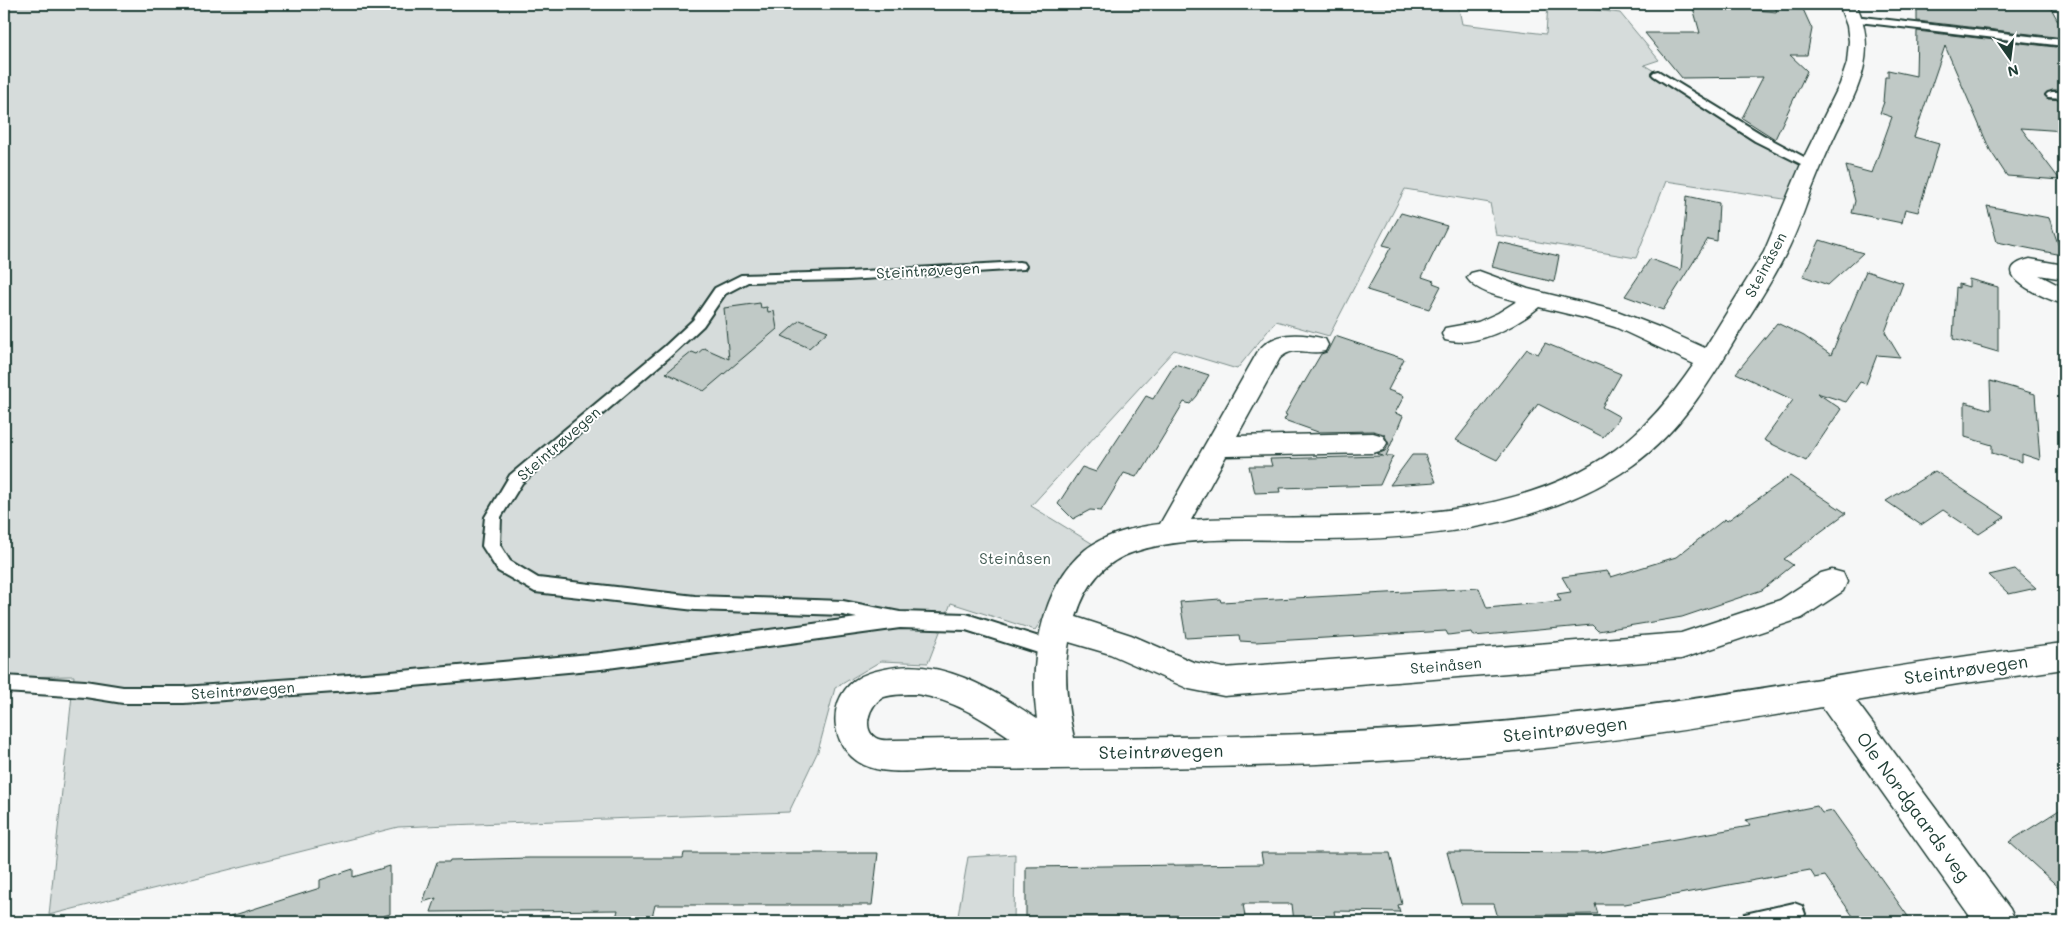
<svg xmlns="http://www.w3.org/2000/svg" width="2068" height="926" font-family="Mali,sans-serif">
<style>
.green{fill:#d6dcdb;stroke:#7a8c88}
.building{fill:#c0c9c6;stroke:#1f3d34}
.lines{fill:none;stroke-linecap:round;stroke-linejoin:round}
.service-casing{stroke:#1f3d34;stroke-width:4}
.minor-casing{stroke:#1f3d34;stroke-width:3}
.service{fill:#fff;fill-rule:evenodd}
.minor{fill:#fff;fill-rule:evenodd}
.labels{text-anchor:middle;stroke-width:4;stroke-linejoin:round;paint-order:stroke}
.street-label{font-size:15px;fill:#1f3d34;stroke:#fff}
.park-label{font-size:15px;fill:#445d55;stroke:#fff}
.near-street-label{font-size:18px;fill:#1f3d34;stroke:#fff}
</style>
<rect width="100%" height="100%" fill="#f6f7f7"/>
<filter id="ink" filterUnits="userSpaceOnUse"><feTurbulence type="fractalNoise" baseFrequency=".02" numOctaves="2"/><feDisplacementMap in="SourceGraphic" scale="10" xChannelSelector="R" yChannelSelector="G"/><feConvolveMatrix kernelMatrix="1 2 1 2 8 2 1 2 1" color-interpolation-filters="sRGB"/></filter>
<g filter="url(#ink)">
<g class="green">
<path d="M 4,4 L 1458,4 L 1462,24 L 1546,34 L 1548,4 L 1620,13 L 1659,60 L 1644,65 L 1811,164 L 1797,201 L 1666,181 L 1636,258 L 1496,235 L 1490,203 L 1405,189 L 1329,336 L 1276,321 L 1237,369 L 1174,350 L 1031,506 L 1093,544 L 1035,630 L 951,603 L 928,663 L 881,661 L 835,688 L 818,751 L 789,812 L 398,827 L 49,915 L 74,676 L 4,677 Z"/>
<path d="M 1015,854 L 1014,922 L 957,922 L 968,857 Z"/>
</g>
<g class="building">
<path d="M 1692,4 L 1724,4 L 1725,7 L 1777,12 L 1774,4 L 1802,7 L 1812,29 L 1807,55 L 1790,55 L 1807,71 L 1775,139 L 1742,118 L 1763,77 L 1682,78 L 1645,33 L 1700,33 Z"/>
<path d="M 1917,4 L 2020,4 L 2051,8 L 2064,32 L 2064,38 L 1917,21 Z"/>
<path d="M 1917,31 L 2064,48 L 2064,90 L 2052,90 L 2044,95 L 2048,99 L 2064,100 L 2064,131 L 2021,128 L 2060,180 L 2007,176 L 1990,150 L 1945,46 L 1914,137 L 1939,144 L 1918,212 L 1905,209 L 1902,223 L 1852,213 L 1855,201 L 1846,166 L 1872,173 L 1892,117 L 1880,113 L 1884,102 L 1883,102 L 1885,77 L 1888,77 L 1888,70 L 1916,76 Z"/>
<path d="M 1687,196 L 1719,203 L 1717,241 L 1708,239 L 1663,310 L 1625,296 L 1650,259 L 1681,270 Z"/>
<path d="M 1987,206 L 2049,218 L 2062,255 L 1997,242 Z"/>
<path d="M 1401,213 L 1447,226 L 1422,277 L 1434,281 L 1433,283 L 1441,286 L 1429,309 L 1367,290 L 1391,247 L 1383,245 Z"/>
<path d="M 1820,240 L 1863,253 L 1828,285 L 1803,276 Z"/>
<path d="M 1499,242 L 1559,256 L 1554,282 L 1492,267 Z"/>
<path d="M 1866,271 L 1903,283 L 1885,332 L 1900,357 L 1877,355 L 1866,384 L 1860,382 L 1846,402 L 1817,393 L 1841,409 L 1806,461 L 1764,440 L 1793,400 L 1736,373 L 1777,323 L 1804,336 L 1831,355 Z"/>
<path d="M 1969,279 L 1998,287 L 1998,352 L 1953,339 L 1956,287 L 1959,288 L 1959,284 L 1969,287 Z"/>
<path d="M 760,303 L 761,308 L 767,307 L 768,312 L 774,311 L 777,329 L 704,391 L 666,373 L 692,352 L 697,354 L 704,348 L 729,359 L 724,308 Z"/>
<path d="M 800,320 L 828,331 L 809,348 L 782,336 Z"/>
<path d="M 1335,336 L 1404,359 L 1388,390 L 1404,396 L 1395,413 L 1403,416 L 1386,456 L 1393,456 L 1380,485 L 1279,488 L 1280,492 L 1255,493 L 1249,466 L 1272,466 L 1270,459 L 1383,456 L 1377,454 L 1385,451 L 1389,444 L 1384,434 L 1373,431 L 1318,432 L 1284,420 L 1287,415 L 1285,414 L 1303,382 L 1304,383 L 1321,354 L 1327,352 Z"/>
<path d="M 1545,343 L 1621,374 L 1602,407 L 1620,417 L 1603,437 L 1538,404 L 1497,460 L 1456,440 L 1527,349 L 1538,354 Z"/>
<path d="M 1175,364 L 1209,375 L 1197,396 L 1190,404 L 1184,402 L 1143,470 L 1141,469 L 1136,477 L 1124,473 L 1101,511 L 1090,510 L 1073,519 L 1058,504 L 1082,467 L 1096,472 L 1146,396 L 1153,399 Z"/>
<path d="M 1990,381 L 2035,394 L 2040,460 L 2022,454 L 2022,462 L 1992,453 L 1992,445 L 1965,437 L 1965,402 L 1991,410 Z"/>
<path d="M 1412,455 L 1425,455 L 1436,482 L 1390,485 Z"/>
<path d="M 1935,471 L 1984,503 L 2005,517 L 1979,534 L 1943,510 L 1921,525 L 1886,501 Z"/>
<path d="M 1790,476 L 1846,513 L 1784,559 L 1793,565 L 1762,590 L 1682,617 L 1598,631 L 1592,625 L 1474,636 L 1472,632 L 1448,635 L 1446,631 L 1256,642 L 1240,641 L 1239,635 L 1186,638 L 1180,602 L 1220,599 L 1221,602 L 1479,588 L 1487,608 L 1561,601 L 1557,594 L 1571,592 L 1562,577 L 1607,571 L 1611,577 L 1676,557 L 1725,519 L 1727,521 Z"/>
<path d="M 2015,569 L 2036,588 L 2009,594 L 1989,575 Z"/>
<path d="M 1817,806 L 1822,813 L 1833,811 L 1912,922 L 1857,922 L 1825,876 L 1815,878 L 1810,870 L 1625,904 L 1595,904 L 1598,914 L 1537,915 L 1539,921 L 1499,921 L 1494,904 L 1461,904 L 1447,852 L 1595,853 L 1750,826 L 1746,820 Z"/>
<path d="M 2064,807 L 2064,892 L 2009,842 Z"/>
<path d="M 684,853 L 878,853 L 872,905 L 655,905 L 651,922 L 615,922 L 618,910 L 431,912 L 436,898 L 423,902 L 437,862 L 449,862 L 450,860 L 529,858 L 683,858 Z"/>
<path d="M 1261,853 L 1390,853 L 1402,904 L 1398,905 L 1400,912 L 1334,911 L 1336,922 L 1294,922 L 1292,904 L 1243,904 L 1245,916 L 1160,916 L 1161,919 L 1026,920 L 1026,867 L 1263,864 Z"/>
<path d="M 390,866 L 390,914 L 365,922 L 229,922 L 228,917 L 320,888 L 320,880 L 353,869 L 353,877 Z"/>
</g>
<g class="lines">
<g class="service-casing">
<g id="service">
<path d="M 1854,16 L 2064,40 L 2064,46 L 1850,21 L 1849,19 Z"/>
<path d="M 1658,71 L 1763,135 L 1817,164 L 1815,167 L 1807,167 L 1755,141 L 1654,76 L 1652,74 L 1654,72 Z"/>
<path d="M 2052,92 L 2064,92 L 2064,98 L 2048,97 L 2046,95 L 2048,93 Z"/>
<path d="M 1019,262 L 1024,263 L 1026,266 L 1024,269 L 847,280 L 748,282 L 725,294 L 703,326 L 674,353 L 522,483 L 501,517 L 500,545 L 510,561 L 538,578 L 695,596 L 843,601 L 900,612 L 966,614 L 1058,643 L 1060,649 L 1058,655 L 1051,657 L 966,630 L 900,628 L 601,669 L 391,688 L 184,703 L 123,703 L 85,697 L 4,692 L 4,676 L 85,681 L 123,687 L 184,687 L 391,672 L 601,653 L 857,618 L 843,615 L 695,610 L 535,592 L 498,571 L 482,546 L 485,517 L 510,475 L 664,347 L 693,320 L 715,288 L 741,275 L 847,272 Z"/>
<path d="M 1794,903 L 1802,906 L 1805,914 L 1801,922 L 1742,922 L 1745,914 Z"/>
</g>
</g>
<g class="minor-casing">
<g id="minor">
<path d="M 1839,4 L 1856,4 C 1879,53 1858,89 1836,133 C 1827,152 1819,171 1811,191 C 1803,214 1795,237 1783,259 C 1770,285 1754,308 1739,333 C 1711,380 1680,432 1633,465 C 1540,531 1409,541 1298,540 C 1246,540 1183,536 1134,552 C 1102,562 1085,587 1076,617 L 1131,635 L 1193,662 L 1224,668 L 1681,633 L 1780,600 L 1821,573 L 1832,570 L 1843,573 L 1847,582 L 1843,591 L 1802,618 L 1681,659 L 1224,696 L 1189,689 L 1110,654 L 1069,642 C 1063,674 1067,707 1074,738 C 1236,737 1398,734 1559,716 C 1729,698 1895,663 2064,643 L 2064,669 L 1958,684 L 1856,701 L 2010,909 L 2016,922 L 1974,922 L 1822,707 C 1716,726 1609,743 1502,752 C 1352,766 1202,768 1052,769 C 1016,770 980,769 944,769 C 919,770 892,775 869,767 C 832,754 823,704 855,680 C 863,674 875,671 885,669 C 939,656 994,690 1037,719 C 1029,665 1040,587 1085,550 C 1105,534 1135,527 1160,524 L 1257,353 C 1272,330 1302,333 1325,339 L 1328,345 L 1325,351 C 1307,356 1296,344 1280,358 L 1237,436 L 1373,433 L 1383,436 L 1387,443 L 1383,450 L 1373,453 L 1226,456 L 1191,520 C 1332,511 1493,536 1615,450 C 1647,427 1672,396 1694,364 L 1615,327 L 1585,318 L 1539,307 C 1517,326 1475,348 1445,340 L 1442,334 L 1445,328 L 1478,322 L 1498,313 L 1517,301 C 1501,297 1476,292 1467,278 L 1471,273 L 1479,271 L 1528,289 L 1617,311 L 1661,328 L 1705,348 L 1764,252 L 1804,157 L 1840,84 L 1847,63 L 1849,41 L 1847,26 ZM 916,694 C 954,700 980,717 1011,738 L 894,740 C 889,740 883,741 878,739 C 860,732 869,703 884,697 C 894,694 905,694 916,694 Z"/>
<path d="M 2030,259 L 2064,265 L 2064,279 L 2039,275 L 2064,288 L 2064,304 C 2046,300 1981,271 2030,259 Z"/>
</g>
</g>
<use href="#service" class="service"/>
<use href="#minor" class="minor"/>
</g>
</g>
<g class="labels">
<g class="street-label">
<text transform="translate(1766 265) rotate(-62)" y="5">Steinåsen</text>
<text transform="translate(928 271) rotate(-3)" y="5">Steintrøvegen</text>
<text transform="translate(559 444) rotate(-41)" y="5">Steintrøvegen</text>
<text transform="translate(1446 666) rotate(-5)" y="5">Steinåsen</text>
<text transform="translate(243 691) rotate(-4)" y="5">Steintrøvegen</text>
</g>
<g class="park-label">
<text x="1015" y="564">Steinåsen</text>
</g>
<g class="near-street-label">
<text transform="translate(1966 670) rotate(-8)" y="6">Steintrøvegen</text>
<text transform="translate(1565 730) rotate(-6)" y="6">Steintrøvegen</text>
<text transform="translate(1161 752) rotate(-1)" y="6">Steintrøvegen</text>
<text transform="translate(1913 807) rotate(54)" y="6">Ole Nordgaards veg</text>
</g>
</g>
<rect width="2068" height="926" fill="none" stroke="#fff" stroke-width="20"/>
<rect x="10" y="10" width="2048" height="906" fill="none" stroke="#1f3d34" stroke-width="2" filter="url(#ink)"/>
<g transform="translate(2010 58) rotate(166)" stroke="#ffffff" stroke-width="4" paint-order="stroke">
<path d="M0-4L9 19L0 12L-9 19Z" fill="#1f3d34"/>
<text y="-8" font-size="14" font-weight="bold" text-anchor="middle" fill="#1f3d34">N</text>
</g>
</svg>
